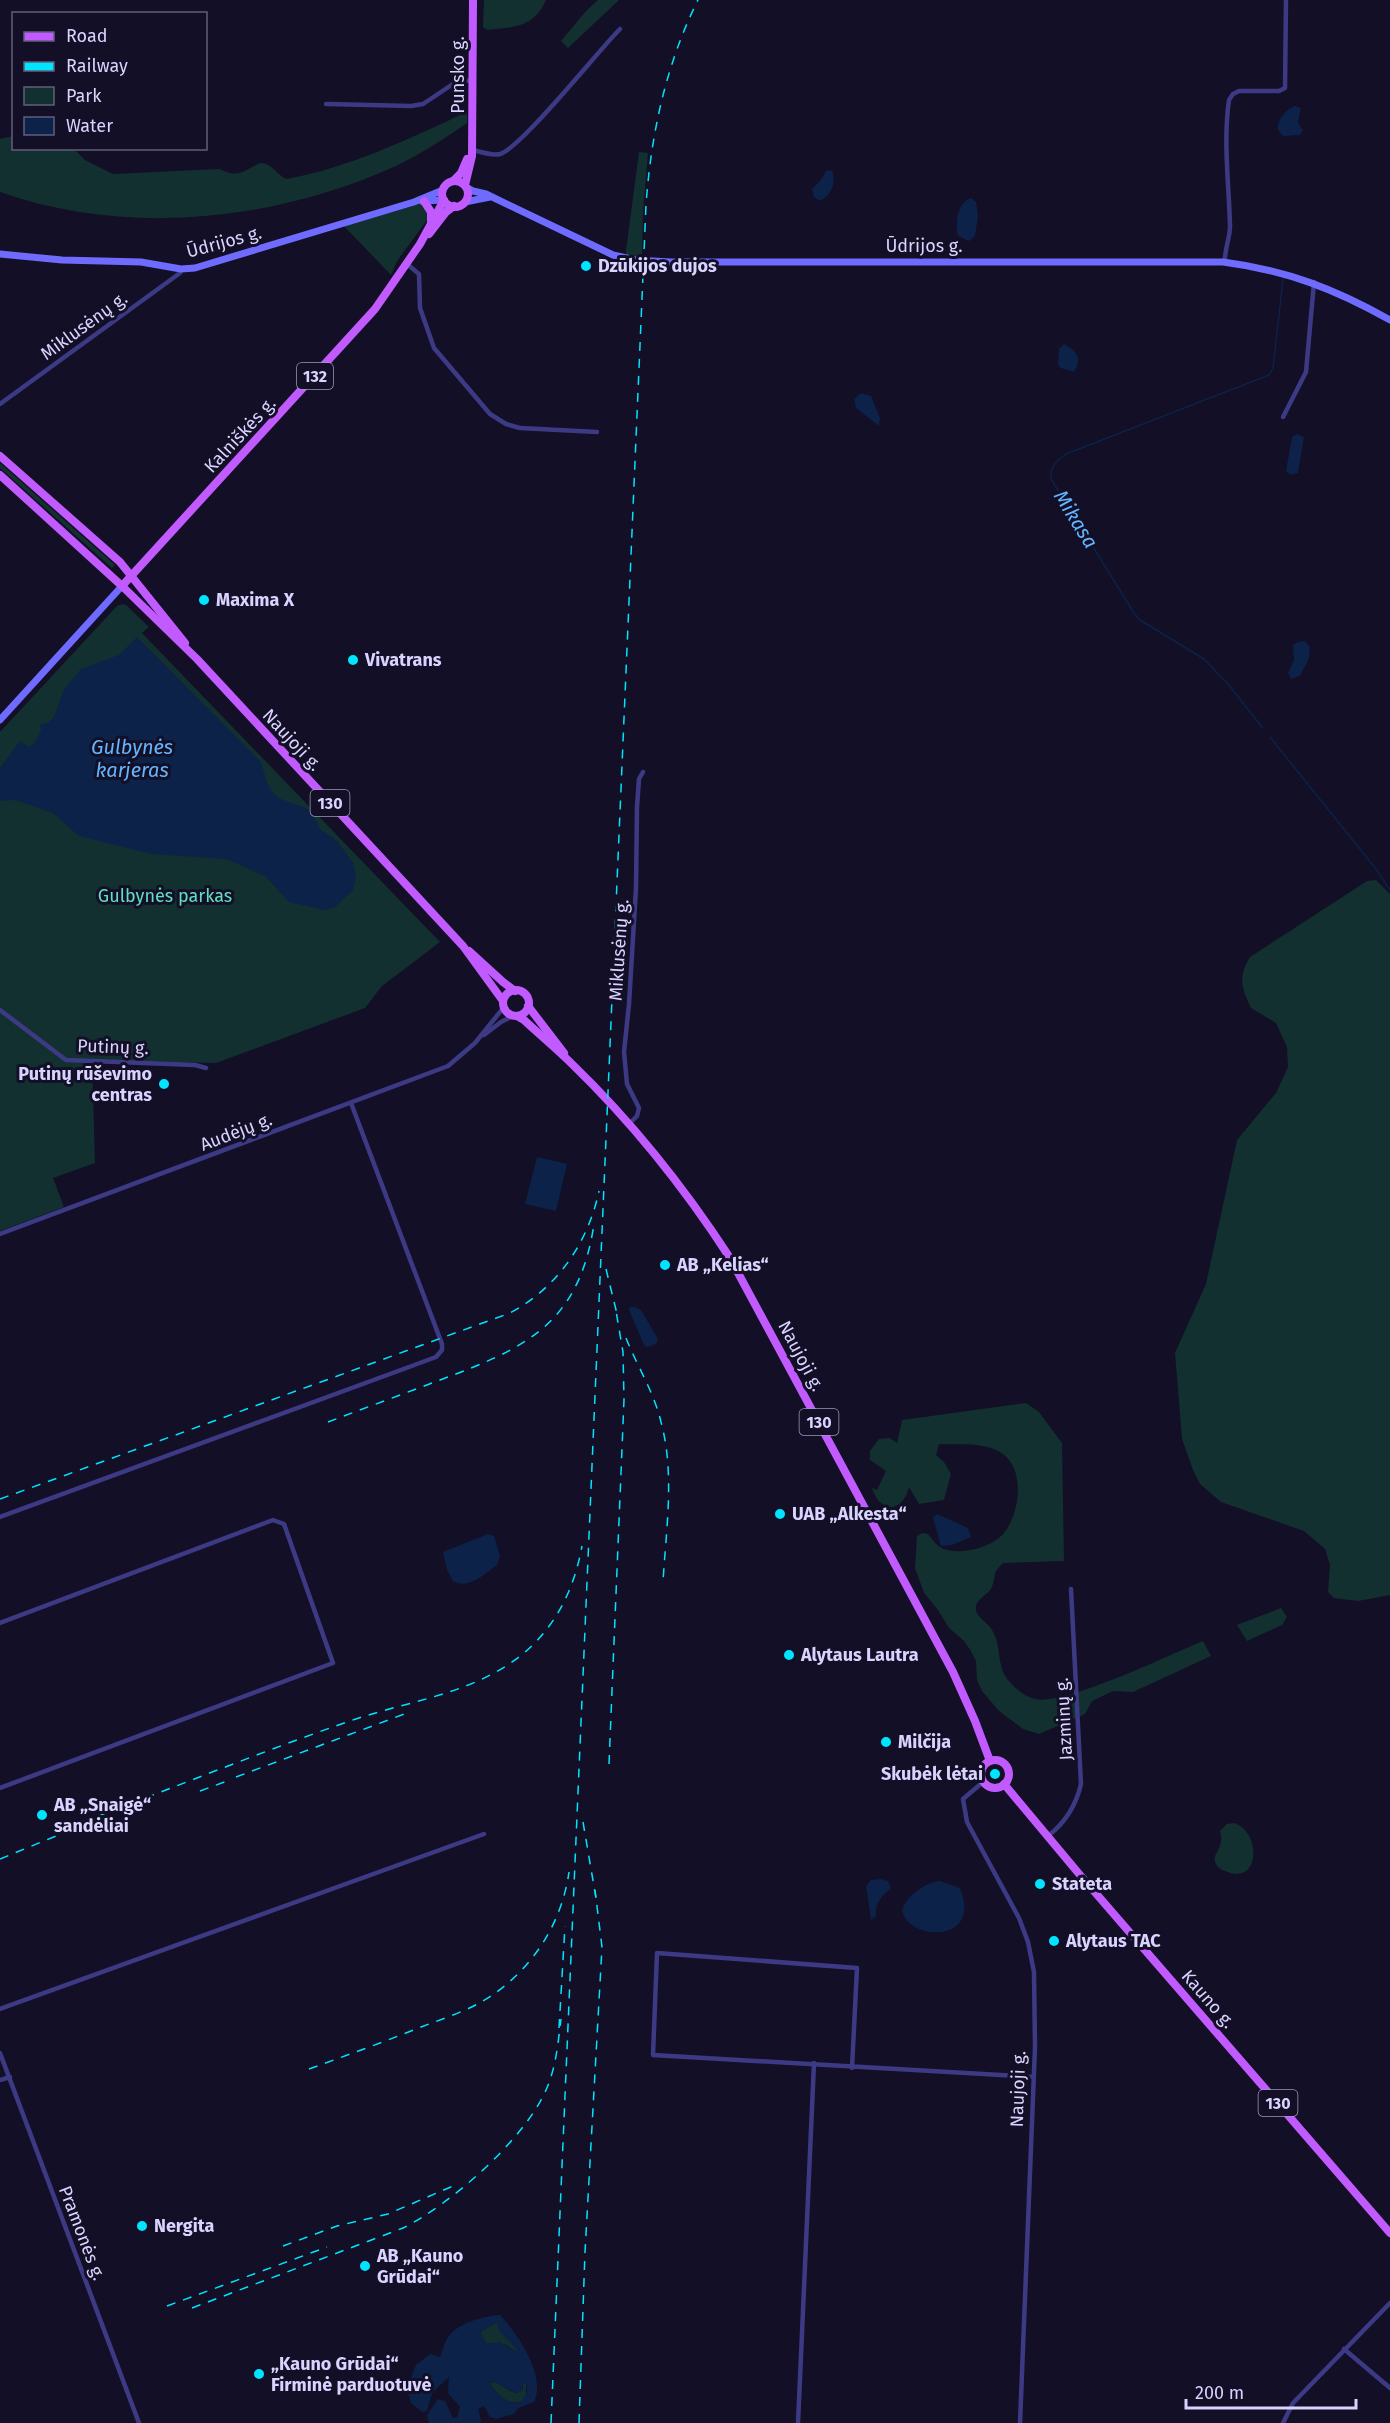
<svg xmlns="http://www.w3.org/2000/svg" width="1390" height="2423" font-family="'Fira Sans',sans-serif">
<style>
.green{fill:#12302f}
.water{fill:#0c2248;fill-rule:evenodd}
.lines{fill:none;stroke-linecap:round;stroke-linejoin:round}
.stream{stroke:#0c2248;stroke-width:1.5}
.street{stroke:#3d3a85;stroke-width:4.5}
.secondary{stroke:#6f6bff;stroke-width:7}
.primary{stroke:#c25bff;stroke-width:8}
.rail{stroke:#00e5ff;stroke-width:1.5;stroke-dasharray:9 8;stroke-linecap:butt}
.poi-dot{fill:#00e5ff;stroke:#130f26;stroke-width:2}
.labels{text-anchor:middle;stroke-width:6;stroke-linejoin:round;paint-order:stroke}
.shield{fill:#130f26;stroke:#9e99be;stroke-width:1.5}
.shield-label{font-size:16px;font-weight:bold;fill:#d9d4ff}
.street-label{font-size:18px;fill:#d9d4ff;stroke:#130f26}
.poi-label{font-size:18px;font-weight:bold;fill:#d9d4ff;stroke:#130f26;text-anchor:start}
.park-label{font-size:18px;fill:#5fe0c0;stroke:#130f26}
.water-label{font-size:20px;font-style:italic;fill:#62b6ff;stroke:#130f26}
</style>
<rect width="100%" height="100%" fill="#130f26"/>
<g class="green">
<path d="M 484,0 L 546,0 C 534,28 513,27 487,30 L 483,27 Z"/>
<path d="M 598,0 L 619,0 L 568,48 L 561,41 L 586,11 Z"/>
<path d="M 467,112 L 467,123 C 444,139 421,154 396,166 C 274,221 128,237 0,192 L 0,139 L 13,136 L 14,148 L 74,149 L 85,160 L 113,174 L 219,169 C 239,178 242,172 260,163 C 273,163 276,175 287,179 C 351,167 408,139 467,112 Z"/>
<path d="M 639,152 L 648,153 L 643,211 L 642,258 L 626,255 L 626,250 Z"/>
<path d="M 420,204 L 427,209 L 428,219 L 397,261 L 391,275 L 344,226 Z"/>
<path d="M 0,463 L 115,565 L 112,568 L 0,468 Z"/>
<path d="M 122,604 L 126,605 L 149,627 L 142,633 L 440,942 L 382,986 L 365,1008 L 216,1063 L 92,1060 L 95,1163 L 53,1178 L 64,1207 L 0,1231 L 0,732 L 117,606 Z"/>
<path d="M 1376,880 L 1390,894 L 1390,1595 L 1358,1601 L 1334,1598 L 1328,1592 L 1330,1565 L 1325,1549 L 1304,1531 L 1221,1502 L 1200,1484 L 1193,1470 L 1182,1439 L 1175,1353 L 1206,1284 L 1237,1140 L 1276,1093 L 1288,1067 L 1287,1047 L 1276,1023 L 1251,1008 C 1241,987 1238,977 1250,957 L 1367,881 Z"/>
<path d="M 1026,1403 L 1039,1412 L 1062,1443 L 1064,1561 L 1003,1563 C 991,1575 997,1574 992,1587 C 989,1595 971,1601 977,1613 C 980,1619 988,1623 992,1630 C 1002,1645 996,1667 1009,1681 C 1016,1689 1024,1696 1035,1699 C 1064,1706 1171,1654 1203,1641 L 1211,1656 L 1133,1692 L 1113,1691 L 1092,1701 L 1085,1714 L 1046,1731 L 1039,1734 L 1023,1729 L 999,1711 L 982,1691 L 977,1680 L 976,1661 L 971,1651 L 964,1641 L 949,1628 L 938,1610 L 924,1593 L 915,1568 L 917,1536 L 922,1533 L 928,1534 C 932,1539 935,1544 940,1547 C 957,1557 992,1548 1004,1533 C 1021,1511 1026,1465 998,1451 C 981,1442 957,1445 939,1444 L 936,1455 L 944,1462 L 951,1474 L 944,1500 L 919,1504 L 909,1487 C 902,1514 880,1513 872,1488 L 877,1490 L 886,1471 L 870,1460 L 870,1451 L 879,1439 L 890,1438 L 897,1443 L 902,1420 Z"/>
<path d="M 1281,1608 L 1287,1617 L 1282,1625 L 1247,1641 L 1237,1625 Z"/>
<path d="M 1235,1823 C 1262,1834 1260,1887 1225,1871 C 1221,1870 1217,1867 1215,1862 C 1213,1855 1219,1851 1220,1845 C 1222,1840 1221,1835 1220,1831 L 1227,1824 Z"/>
<path d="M 497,2322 L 500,2331 L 518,2350 L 513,2350 C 504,2342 498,2343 486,2344 L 480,2332 Z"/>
<path d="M 495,2382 L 515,2393 L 523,2389 L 523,2384 L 526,2382 L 526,2395 L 521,2402 C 508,2405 496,2395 490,2383 Z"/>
</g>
<g class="water">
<path d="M 1295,106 L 1301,108 L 1298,122 L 1303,131 L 1299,135 L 1283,136 L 1278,130 C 1276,121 1287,108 1295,106 Z"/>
<path d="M 827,170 L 832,171 C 837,182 831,197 819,201 L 814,197 L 812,189 L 820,181 Z"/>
<path d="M 971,198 L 976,202 L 978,216 L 975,236 L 969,241 L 958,236 C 955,222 957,203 971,198 Z"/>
<path d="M 1064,344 C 1076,350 1083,359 1074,372 L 1061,368 L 1058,365 L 1059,349 Z"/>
<path d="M 861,393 L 871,396 L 880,418 L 879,426 L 856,408 L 854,399 Z"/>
<path d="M 1297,434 L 1304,437 L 1298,473 L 1291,475 L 1286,471 L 1292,437 Z"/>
<path d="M 137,637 L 261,762 C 272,803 275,796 311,810 L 320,829 L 337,841 L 353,863 L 356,877 L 353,890 L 334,908 L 324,910 L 289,902 L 265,876 L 226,859 L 151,854 L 79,836 L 53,813 L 15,800 L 0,801 L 0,768 L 20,741 L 28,747 L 33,745 L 41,731 L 40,725 L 49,722 L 54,717 L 63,691 L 81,669 L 119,655 Z"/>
<path d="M 1305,641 L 1310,647 L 1309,658 L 1300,676 L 1291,679 L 1288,673 L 1294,660 L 1293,645 L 1298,642 Z"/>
<path d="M 537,1157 L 567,1164 L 556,1211 L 525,1204 Z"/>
<path d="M 630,1307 L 635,1307 L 641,1310 L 658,1339 L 656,1344 L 647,1347 L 644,1345 L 629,1310 Z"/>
<path d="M 937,1514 L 968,1528 L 971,1537 L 952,1545 L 941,1546 L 933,1518 Z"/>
<path d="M 488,1534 L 494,1536 L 500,1556 L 497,1565 C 485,1574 468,1590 453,1581 L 447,1570 L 443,1552 Z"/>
<path d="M 881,1879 L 888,1881 L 891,1888 C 882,1896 875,1902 876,1916 L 871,1920 L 866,1886 L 871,1880 Z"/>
<path d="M 940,1881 L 960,1888 C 983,1945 907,1941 902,1910 C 906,1896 926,1882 940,1881 Z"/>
<path d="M 496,2315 L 500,2315 C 517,2333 547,2376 534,2402 L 518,2408 L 514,2414 L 496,2419 L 490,2417 L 484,2406 L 478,2409 L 481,2420 L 480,2423 L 429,2423 L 427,2415 L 438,2399 L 445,2401 L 453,2418 L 457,2417 L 460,2407 L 448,2393 L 449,2377 L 432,2393 L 427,2411 L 422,2412 L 411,2403 L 407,2388 L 416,2365 L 430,2354 L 440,2357 C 443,2351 443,2345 447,2339 C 456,2323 480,2318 496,2315 ZM 497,2322 L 500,2332 L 518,2350 L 513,2350 L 500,2342 L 486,2344 L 480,2332 ZM 495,2382 L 516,2393 L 522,2391 L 523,2384 L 526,2382 L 527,2392 L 521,2402 C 508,2405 496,2395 490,2383 Z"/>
</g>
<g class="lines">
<g class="stream">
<path d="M 1262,727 L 1228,684 L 1204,659 L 1140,620 L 1134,613 L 1051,479 C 1050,466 1056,462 1066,454 L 1269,375 L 1273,368 L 1283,279"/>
<path d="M 1270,737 L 1376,869 L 1390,890"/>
</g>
<g class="street">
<path d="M 326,104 L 411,106 L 423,104 L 456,82 L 473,80"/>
<path d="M 473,150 C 481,152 492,156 500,154 C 521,148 598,51 620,29"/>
<path d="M 1225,262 C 1224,250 1230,239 1230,226 C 1229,185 1223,141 1229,100 L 1233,94 L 1239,91 L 1279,91 L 1285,88 L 1286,0"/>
<path d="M 407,264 L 419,274 L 420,308 L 434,348 L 490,414 L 506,424 L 520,428 L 597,432"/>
<path d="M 0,404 L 180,273 L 181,269"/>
<path d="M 1283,417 L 1306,372 L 1314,282"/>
<path d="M 0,1010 L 66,1060 L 195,1065 L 206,1068"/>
<path d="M 484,1035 L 501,1022 L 513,1016"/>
<path d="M 629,1124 L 637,1116 L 639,1108 L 627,1084 L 624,1052 L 629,1004 L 636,888 L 637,807 L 639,779 L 643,772"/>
<path d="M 0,1234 L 448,1066 L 475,1043 L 504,1007"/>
<path d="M 0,1517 L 409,1367 L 436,1357 L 442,1350 L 442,1344 L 351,1103"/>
<path d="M 0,1623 L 273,1520 L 284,1524 L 333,1663 L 0,1788"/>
<path d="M 983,1782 L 963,1799 L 967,1822 L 1019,1918 L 1028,1942 L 1034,1972 L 1035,2047 L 1020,2423"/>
<path d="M 1048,1836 C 1066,1822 1076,1806 1081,1784 L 1071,1589"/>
<path d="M 0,2009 L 484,1834"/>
<path d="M 0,2053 L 139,2423"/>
<path d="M 852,2068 L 857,1968 L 657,1953 L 653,2055 L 1034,2077"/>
<path d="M 0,2080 L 10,2077"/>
<path d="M 1344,2349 L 1390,2388"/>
<path d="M 798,2423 L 814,2063"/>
<path d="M 1283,2423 L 1293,2403 L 1390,2303"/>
</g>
<g class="secondary">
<path d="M 466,187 L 473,191 L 486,194 L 613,255 L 636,260 L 670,262 L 1223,262 C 1286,270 1335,289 1390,320"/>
<path d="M 422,201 L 444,200"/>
<path d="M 465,202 L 490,197"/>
<path d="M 0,254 L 62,260 L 141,262 L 181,269 L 195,268 L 414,202 L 443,190"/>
<path d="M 0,720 L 122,586"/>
</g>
<g class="primary">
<path d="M 453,181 L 461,173 L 467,159"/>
<circle cx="455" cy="194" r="13"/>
<path d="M 465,185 L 472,156 L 473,0"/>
<path d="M 424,201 L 431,212 L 431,224"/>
<path d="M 429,234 L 446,212 L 454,206"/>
<path d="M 0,456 L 120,562 L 185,643"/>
<path d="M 0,475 L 122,586 L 197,659 L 463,946 L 503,1001"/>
<path d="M 122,586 L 375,309 L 420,244 L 444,200"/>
<path d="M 469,951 L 503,982 L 515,991"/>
<circle cx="516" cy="1003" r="13"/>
<path d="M 528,1006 L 564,1053"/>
<path d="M 517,1016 L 524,1020 C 540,1035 556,1048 571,1063 C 632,1122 684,1187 730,1258 L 953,1672 L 975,1721 L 990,1761"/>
<circle cx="995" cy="1774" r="14"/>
<path d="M 1004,1784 L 1080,1875 L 1390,2233"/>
</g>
<g class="rail">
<path d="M 606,1269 L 618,1318"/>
<path d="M 626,1338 C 637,1366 654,1392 661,1422 C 675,1473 666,1530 663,1582"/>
<path d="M 328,1422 C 365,1408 403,1394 440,1380 C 526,1348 579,1324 594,1224"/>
<path d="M 0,1499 L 510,1313 C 557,1288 588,1243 599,1191"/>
<path d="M 609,1764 L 624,1400 L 623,1352 L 616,1311"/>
<path d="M 236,1777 L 407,1713"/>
<path d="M 200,1791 L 227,1781"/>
<path d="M 82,1822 C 171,1789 260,1752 350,1721 C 407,1701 469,1695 519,1657 C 555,1629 574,1590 582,1546"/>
<path d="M 583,1822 L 596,1898"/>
<path d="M 0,1859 L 90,1822"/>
<path d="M 559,2028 L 565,1926"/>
<path d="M 309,2069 C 345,2056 381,2043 416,2029 C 441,2019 469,2011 491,1996 C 534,1967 562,1922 569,1872"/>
<path d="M 283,2246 L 337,2226 L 388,2214 L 453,2186"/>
<path d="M 167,2306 L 327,2247"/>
<path d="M 192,2308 L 403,2228 C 451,2204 524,2140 546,2090 C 556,2068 558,2043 561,2019"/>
<path d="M 551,2423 L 646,205 C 651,134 666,64 698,0"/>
<path d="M 579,2423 L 585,2252 L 602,1947 L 595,1890"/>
</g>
</g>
<g class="poi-dot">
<circle cx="586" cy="266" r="6"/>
<circle cx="204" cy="600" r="6"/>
<circle cx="353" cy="660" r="6"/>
<circle cx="164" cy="1084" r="6"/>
<circle cx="665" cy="1265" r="6"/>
<circle cx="780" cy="1514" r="6"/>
<circle cx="789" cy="1655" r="6"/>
<circle cx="886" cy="1742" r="6"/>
<circle cx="995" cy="1774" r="6"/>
<circle cx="42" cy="1815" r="6"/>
<circle cx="1040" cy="1884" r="6"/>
<circle cx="1054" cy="1941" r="6"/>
<circle cx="142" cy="2226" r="6"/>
<circle cx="365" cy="2266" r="6"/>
<circle cx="259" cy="2374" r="6"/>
</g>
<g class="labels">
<g class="shield">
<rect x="297" y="363" width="36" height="26" rx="4.5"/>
<rect x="310.5" y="790" width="39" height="26" rx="4.5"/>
<rect x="799.5" y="1409" width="39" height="26" rx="4.5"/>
<rect x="1258.5" y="2090" width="39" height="26" rx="4.5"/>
</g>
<g class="shield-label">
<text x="315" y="382">132</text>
<text x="330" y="809">130</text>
<text x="819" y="1428">130</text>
<text x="1278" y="2109">130</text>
</g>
<g class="street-label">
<text transform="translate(458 75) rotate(-90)" y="6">Punsko g.</text>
<text transform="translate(224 242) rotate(-15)" y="6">Ūdrijos g.</text>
<text x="924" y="252">Ūdrijos g.</text>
<text transform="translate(84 326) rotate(-36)" y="6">Miklusėnų g.</text>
<text transform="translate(240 435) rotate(-47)" y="6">Kalniškės g.</text>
<text transform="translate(292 740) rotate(47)" y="6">Naujoji g.</text>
<text transform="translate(619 950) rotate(-86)" y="6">Miklusėnų g.</text>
<text transform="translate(113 1047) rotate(2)" y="6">Putinų g.</text>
<text transform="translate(236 1132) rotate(-21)" y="6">Audėjų g.</text>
<text transform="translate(801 1356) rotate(62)" y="6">Naujoji g.</text>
<text transform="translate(1064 1719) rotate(-93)" y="6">Jazminų g.</text>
<text transform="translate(1208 1999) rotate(49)" y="6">Kauno g.</text>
<text transform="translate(1018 2089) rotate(-88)" y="6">Naujoji g.</text>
<text transform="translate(82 2233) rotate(69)" y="6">Pramonės g.</text>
</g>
<g class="poi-label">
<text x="598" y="272">Dzūkijos dujos</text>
<text x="216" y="606">Maxima X</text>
<text x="365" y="666">Vivatrans</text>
<text x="152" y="1080" text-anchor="end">Putinų rūševimo<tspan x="152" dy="21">centras</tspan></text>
<text x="677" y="1271">AB „Kelias“</text>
<text x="792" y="1520">UAB „Alkesta“</text>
<text x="801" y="1661">Alytaus Lautra</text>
<text x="898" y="1748">Milčija</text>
<text x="983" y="1780" text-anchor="end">Skubėk lėtai</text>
<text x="54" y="1811">AB „Snaigė“<tspan x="54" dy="21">sandėliai</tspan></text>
<text x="1052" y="1890">Stateta</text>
<text x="1066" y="1947">Alytaus TAC</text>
<text x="154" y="2232">Nergita</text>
<text x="377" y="2262">AB „Kauno<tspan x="377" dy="21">Grūdai“</tspan></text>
<text x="271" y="2370">„Kauno Grūdai“<tspan x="271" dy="21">Firminė parduotuvė</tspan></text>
</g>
<g class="park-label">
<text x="165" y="902">Gulbynės parkas</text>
</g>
<g class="water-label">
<text transform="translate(1076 519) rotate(58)" y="7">Mikasa</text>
<text x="132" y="754">Gulbynės<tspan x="132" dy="23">karjeras</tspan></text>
</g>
</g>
<rect x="12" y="12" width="195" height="138" fill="#130f26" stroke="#625e7d" stroke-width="1.5"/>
<rect x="24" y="32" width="30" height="9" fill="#c25bff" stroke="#625e7d" stroke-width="1.5"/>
<text x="66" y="42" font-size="18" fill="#d9d4ff">Road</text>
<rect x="24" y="62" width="30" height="9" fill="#00e5ff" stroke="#625e7d" stroke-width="1.5"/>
<text x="66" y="72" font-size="18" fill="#d9d4ff">Railway</text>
<rect x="24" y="87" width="30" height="18" fill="#12302f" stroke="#625e7d" stroke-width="1.5"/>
<text x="66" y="102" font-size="18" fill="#d9d4ff">Park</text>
<rect x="24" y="117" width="30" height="18" fill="#0c2248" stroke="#625e7d" stroke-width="1.5"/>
<text x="66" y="132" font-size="18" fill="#d9d4ff">Water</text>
<path d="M1186 2399v9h170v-9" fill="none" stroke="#d9d4ff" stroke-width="3"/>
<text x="1195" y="2399" font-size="18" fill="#d9d4ff" stroke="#130f26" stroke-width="4.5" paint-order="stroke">200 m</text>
</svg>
